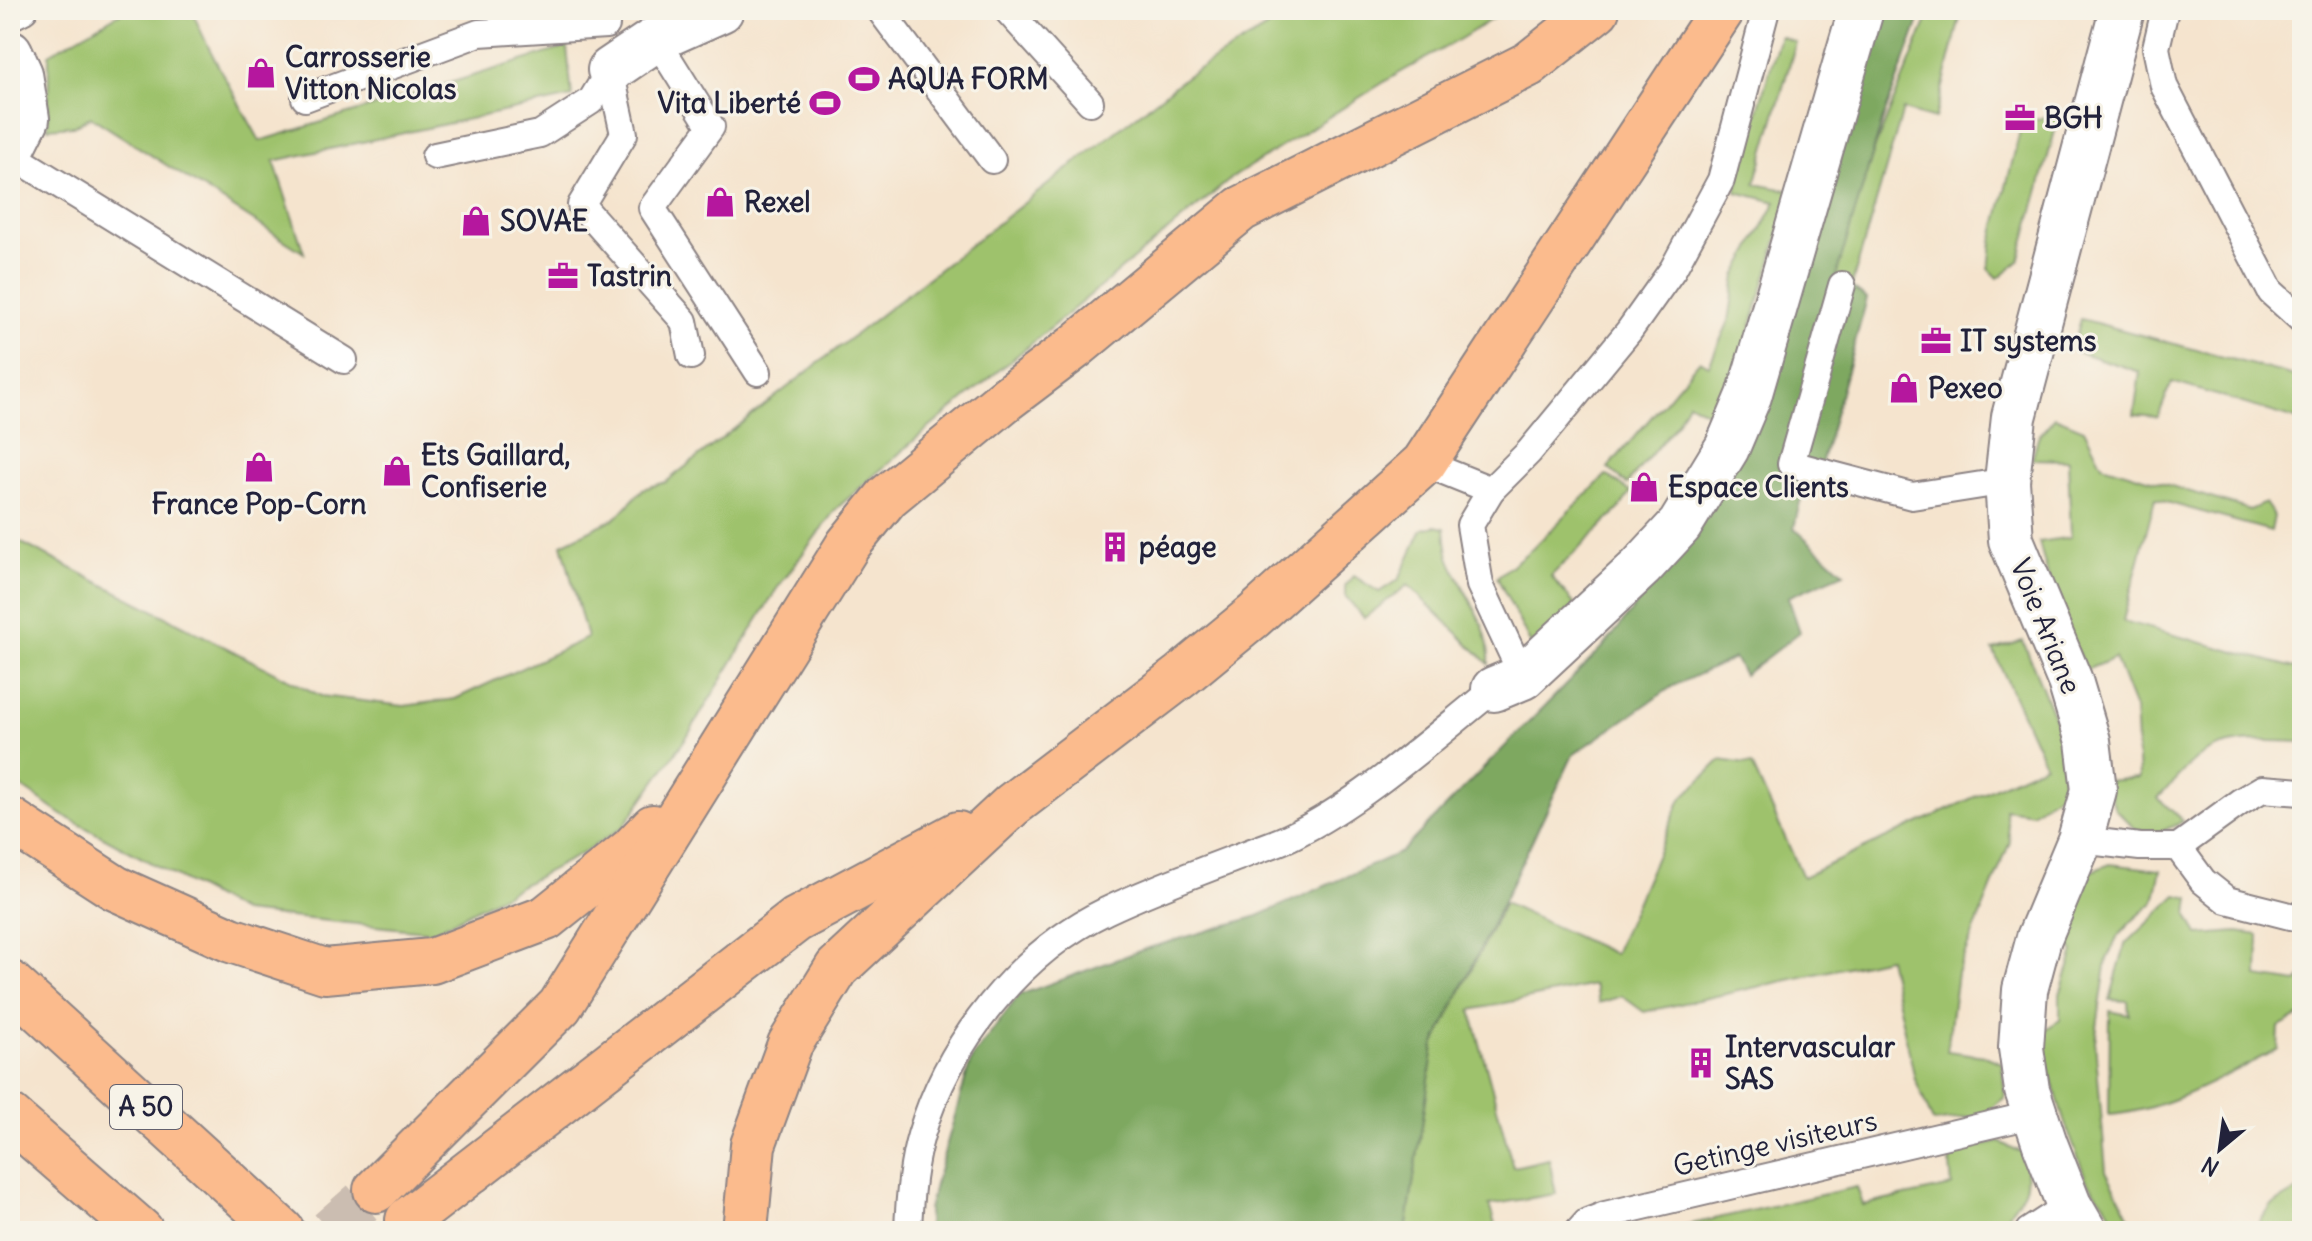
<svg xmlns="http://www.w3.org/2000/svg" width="2312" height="1241" font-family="Delius,sans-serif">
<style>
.green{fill:#9ec26c;stroke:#607254;stroke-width:2}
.forest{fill:#7ea860;stroke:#50654e;stroke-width:2}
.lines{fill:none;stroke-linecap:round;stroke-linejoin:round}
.motorway-tunnel{stroke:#cbbdb1;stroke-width:44;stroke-dasharray:44 22;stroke-linecap:butt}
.service-casing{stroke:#8c8384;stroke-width:30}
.minor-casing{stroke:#8c8384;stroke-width:48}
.motorway-casing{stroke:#8c8384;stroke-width:48}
.service{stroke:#fff;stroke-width:26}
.minor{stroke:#fff;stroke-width:44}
.motorway{stroke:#fbbb8d;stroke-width:44}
.labels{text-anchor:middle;stroke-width:6;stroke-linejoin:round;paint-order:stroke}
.shield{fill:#f7f3e8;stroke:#62616f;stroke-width:2}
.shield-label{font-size:26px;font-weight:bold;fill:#22223b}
.poi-label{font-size:28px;font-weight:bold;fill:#22223b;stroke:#f7f3e8;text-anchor:start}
.street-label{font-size:28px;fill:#22223b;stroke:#f7f3e8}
</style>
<rect width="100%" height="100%" fill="#f7f3e8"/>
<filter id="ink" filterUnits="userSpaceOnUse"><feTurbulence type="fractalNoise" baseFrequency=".0125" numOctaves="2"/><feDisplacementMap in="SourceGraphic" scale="16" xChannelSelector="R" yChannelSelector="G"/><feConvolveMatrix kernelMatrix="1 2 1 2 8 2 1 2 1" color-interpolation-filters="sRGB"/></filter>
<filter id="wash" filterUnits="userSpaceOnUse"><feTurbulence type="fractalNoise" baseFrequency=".006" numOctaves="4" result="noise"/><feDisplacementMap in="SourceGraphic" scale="32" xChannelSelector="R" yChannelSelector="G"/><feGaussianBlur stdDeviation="1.8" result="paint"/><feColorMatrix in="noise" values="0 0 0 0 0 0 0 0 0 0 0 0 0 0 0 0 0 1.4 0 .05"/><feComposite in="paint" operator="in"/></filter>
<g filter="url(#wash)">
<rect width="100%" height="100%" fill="#f5e4ce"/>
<g class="green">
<path d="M 126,10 L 192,10 C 210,56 237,98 260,141 L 567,47 L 572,97 L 274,161 L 304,253 L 91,117 L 73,126 L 48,128 L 49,54 Z"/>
<path d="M 1296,10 L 1506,10 L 1462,38 L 1389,79 L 1232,178 L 917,438 L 836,509 L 776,590 L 688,735 L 623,827 L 581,854 L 433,932 L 242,912 L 62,815 L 10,779 L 10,537 L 321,696 L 404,706 L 455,699 L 587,638 L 562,544 L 617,517 L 643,489 L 666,482 L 1187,76 Z"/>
<path d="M 1931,10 L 1962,10 L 1935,119 L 1903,110 L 1851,287 L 1833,284 L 1874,150 Z"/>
<path d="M 1780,36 L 1796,42 L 1755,184 L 1792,191 L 1723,421 L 1688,402 L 1677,423 L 1627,484 L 1608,468 L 1700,360 L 1709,365 L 1729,321 L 1736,276 L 1776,202 L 1736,192 L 1748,143 Z"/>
<path d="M 2060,113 L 2019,261 L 1998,278 L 1989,269 L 1992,242 L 2022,123 Z"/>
<path d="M 2081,319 L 2302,378 L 2302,421 L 2172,382 L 2158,417 L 2134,415 L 2140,372 L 2072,350 Z"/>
<path d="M 2055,417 L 2084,429 L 2102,465 L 2250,510 L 2265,503 L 2274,516 L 2271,531 L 2155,499 L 2123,621 L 2302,670 L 2302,742 C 2266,741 2222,736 2193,762 C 2180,773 2170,786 2158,798 L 2183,821 L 2159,833 L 2136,830 L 2115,809 L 2106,781 L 2139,778 L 2135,709 L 2115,658 L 2086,670 L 2058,614 L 2039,542 L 2071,537 L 2068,460 L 2032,459 L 2038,437 Z"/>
<path d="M 1606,475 L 1631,492 L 1619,509 L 1551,576 L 1575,605 L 1533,649 L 1497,577 L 1533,548 Z"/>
<path d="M 1435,526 L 1445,528 C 1446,538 1446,549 1450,559 C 1464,595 1491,624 1489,664 L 1408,585 L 1364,618 L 1345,596 L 1345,586 L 1354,576 L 1379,592 L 1399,579 L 1422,529 Z"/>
<path d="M 2023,641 L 2058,726 L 2063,790 L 2032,813 L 2005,809 L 2010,842 L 1957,973 L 1947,1051 L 1985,1056 L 2002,1063 L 2005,1097 L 1982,1116 L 1933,1122 L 1915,1079 L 1888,958 L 1644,1012 L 1622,996 L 1599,1003 L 1594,985 L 1471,1010 L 1513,1167 L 1549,1159 L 1556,1194 L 1489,1205 L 1497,1231 L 1406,1231 L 1434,1046 L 1504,903 L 1614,954 L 1681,799 L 1721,760 L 1752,765 L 1803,877 L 2045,764 L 1993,650 Z"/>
<path d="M 2110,864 L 2161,870 L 2154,902 L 2132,921 L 2118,936 L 2107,959 L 2095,1041 L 2106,1171 L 2135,1227 L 2142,1231 L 2121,1231 L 2105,1204 L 2086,1179 L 2064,1120 L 2038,1034 L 2060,1020 L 2060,994 L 2074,952 L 2063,937 L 2090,872 Z"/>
<path d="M 2177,895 L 2190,898 L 2188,915 L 2198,935 L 2238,932 L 2259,935 L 2258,977 L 2297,983 L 2302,977 L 2302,1015 L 2279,1027 L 2278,1049 C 2225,1075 2168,1111 2109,1115 L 2110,1011 L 2129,1015 L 2128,1001 L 2110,1000 L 2125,945 Z"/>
<path d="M 2000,1142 L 2023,1153 C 2031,1187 2026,1189 2007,1216 L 1936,1231 L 1660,1231 L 1857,1187 L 1863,1205 L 1952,1186 L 1949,1153 Z"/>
<path d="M 2302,1188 L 2302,1231 L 2253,1231 L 2271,1206 Z"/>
</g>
<path class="forest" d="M 1878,10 L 1923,10 L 1882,122 L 1834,283 L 1851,287 L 1867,299 L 1820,468 L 1800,502 L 1794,528 L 1844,573 L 1788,597 L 1800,632 L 1744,675 L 1734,658 L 1673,686 L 1573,755 L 1434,1046 L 1406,1231 L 928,1231 L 928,1209 L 971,1060 L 1019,995 L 1145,949 L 1258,916 L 1401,852 L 1605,645 L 1694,531 Z"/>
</g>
<g filter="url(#ink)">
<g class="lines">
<path class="motorway-tunnel" d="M 329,1231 L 376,1190"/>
<g class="service-casing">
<g id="service">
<path d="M 880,10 L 992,160"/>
<path d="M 1007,10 L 1090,102"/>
<path d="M 2165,10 L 2156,48 L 2164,86 L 2271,292 L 2302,320"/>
<path d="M 10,17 L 24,10"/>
<path d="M 656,39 L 711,127 L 652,208 L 758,372"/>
<path d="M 610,70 L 624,134 L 581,205 L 684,321 L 691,356"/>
<path d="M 305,98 L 479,33 L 606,25"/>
<path d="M 10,154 L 344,360"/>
<path d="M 435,156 L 540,134 L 591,101 L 610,70"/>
<path d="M 1842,285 L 1791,464 L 1912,496 L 2007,481"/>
<path d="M 1424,463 L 1491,490 L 1529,452 L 1629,331 L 1673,269 L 1721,180 L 1766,10"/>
<path d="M 1491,490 L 1470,525 L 1480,585 L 1523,677"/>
<path d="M 2080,840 L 2140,847 L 2178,847 L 2240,802 L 2262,789 L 2302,792"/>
<path d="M 2178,847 L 2203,881 L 2227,900 L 2302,919"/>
<path d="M 908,1231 C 909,1202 913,1162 921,1135 C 948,1043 1019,953 1106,911 C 1150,890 1196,873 1241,856 C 1258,849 1276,844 1292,836 C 1365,800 1430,740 1494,689"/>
<path d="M 1579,1231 L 1587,1222 L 1605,1215 L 2036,1114"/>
<path d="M 2029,1231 L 2069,1205"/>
</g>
</g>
<g class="minor-casing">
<g id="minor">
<path d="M 10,52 L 20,74 L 27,119 L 10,153"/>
<path d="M 610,70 L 656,39 L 721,10"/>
<path d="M 1494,689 L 1523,677 L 1641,567 L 1680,525 L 1727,448 L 1749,396 L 1861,10"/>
<path d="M 2084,1231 L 2069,1205 L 2045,1144 L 2027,1090 L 2021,1048 L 2025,990 L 2039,938 L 2080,840 L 2094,790 L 2088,741 L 2070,681 L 2011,540 L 2007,481 L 2014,417 L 2122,10"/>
</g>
</g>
<g class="motorway-casing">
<g id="motorway">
<path d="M 10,820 L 115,888 L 231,940 L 325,971 L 432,961 L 546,918 L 631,850 L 653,827"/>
<path d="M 10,983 L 282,1231"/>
<path d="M 10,1117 L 141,1231"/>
<path d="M 376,1190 L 560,1006 L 848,545 L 887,497 L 1006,399 L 1075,347 L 1241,209 L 1529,64 L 1597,10"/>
<path d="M 408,1220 L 796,920 L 958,834"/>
<path d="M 745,1231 L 753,1145 L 790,1044 L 837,968 L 1012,805 L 1181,676 L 1254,616 L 1424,463 L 1722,10"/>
</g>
</g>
<use href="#service" class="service"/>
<use href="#minor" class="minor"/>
<use href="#motorway" class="motorway"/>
</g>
</g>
<defs>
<g id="shop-bare" transform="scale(2.4)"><path d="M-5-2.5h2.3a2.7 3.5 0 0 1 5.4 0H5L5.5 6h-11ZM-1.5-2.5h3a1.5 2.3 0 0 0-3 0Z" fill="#b5179e" stroke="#f7f3e8" stroke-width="2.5" paint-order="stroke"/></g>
<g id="stadium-bare" transform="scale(2.4)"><path d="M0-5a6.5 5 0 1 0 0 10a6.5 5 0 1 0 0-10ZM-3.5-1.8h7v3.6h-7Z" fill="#b5179e" stroke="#f7f3e8" stroke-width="2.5" paint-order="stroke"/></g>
<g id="office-bare" transform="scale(2.4)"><path d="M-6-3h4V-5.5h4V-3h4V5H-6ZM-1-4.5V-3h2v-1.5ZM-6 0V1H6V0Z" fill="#b5179e" stroke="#f7f3e8" stroke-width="2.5" paint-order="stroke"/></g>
<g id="building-bare" transform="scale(2.4)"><path d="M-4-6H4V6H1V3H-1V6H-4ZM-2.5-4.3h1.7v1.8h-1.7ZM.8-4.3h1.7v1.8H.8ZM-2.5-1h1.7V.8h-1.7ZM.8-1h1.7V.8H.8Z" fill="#b5179e" stroke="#f7f3e8" stroke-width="2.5" paint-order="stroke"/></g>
</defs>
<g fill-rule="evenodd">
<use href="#shop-bare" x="261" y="73"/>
<use href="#stadium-bare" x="864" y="79"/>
<use href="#stadium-bare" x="825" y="103"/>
<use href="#office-bare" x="2020" y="118"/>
<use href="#shop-bare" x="720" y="202"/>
<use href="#shop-bare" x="476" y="221"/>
<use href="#office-bare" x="563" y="276"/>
<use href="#office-bare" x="1936" y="341"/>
<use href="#shop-bare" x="1904" y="388"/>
<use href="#shop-bare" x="259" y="467"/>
<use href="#shop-bare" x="397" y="471"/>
<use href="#shop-bare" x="1644" y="487"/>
<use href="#building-bare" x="1115" y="547"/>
<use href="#building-bare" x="1701" y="1063"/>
</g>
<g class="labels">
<rect class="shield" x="110" y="1085" width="72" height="44" rx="6"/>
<g class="shield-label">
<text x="146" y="1116">A 50</text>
</g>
<g class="poi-label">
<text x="285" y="67">Carrosserie<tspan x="285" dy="32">Vitton Nicolas</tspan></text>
<text x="888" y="89">AQUA FORM</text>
<text x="801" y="113" text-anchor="end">Vita Liberté</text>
<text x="2044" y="128">BGH</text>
<text x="744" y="212">Rexel</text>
<text x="500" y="231">SOVAE</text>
<text x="587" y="286">Tastrin</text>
<text x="1960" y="351">IT systems</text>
<text x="1928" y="398">Pexeo</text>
<text x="421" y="465">Ets Gaillard,<tspan x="421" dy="32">Confiserie</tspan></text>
<text x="1668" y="497">Espace Clients</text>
<text x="259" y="514" text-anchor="middle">France Pop-Corn</text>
<text x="1139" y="557">péage</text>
<text x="1725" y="1057">Intervascular<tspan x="1725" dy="32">SAS</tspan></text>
</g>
<g class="street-label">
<text transform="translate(2046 626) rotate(68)" y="10">Voie Ariane</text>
<text transform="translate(1775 1143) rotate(-13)" y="10">Getinge visiteurs</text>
</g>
</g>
<rect width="2312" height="1241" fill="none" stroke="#f7f3e8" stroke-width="40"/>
<g transform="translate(2220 1149) rotate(209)" stroke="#f7f3e8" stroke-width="6" paint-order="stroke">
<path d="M0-6L14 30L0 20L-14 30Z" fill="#22223b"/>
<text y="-12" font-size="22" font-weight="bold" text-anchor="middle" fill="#22223b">N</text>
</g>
</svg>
